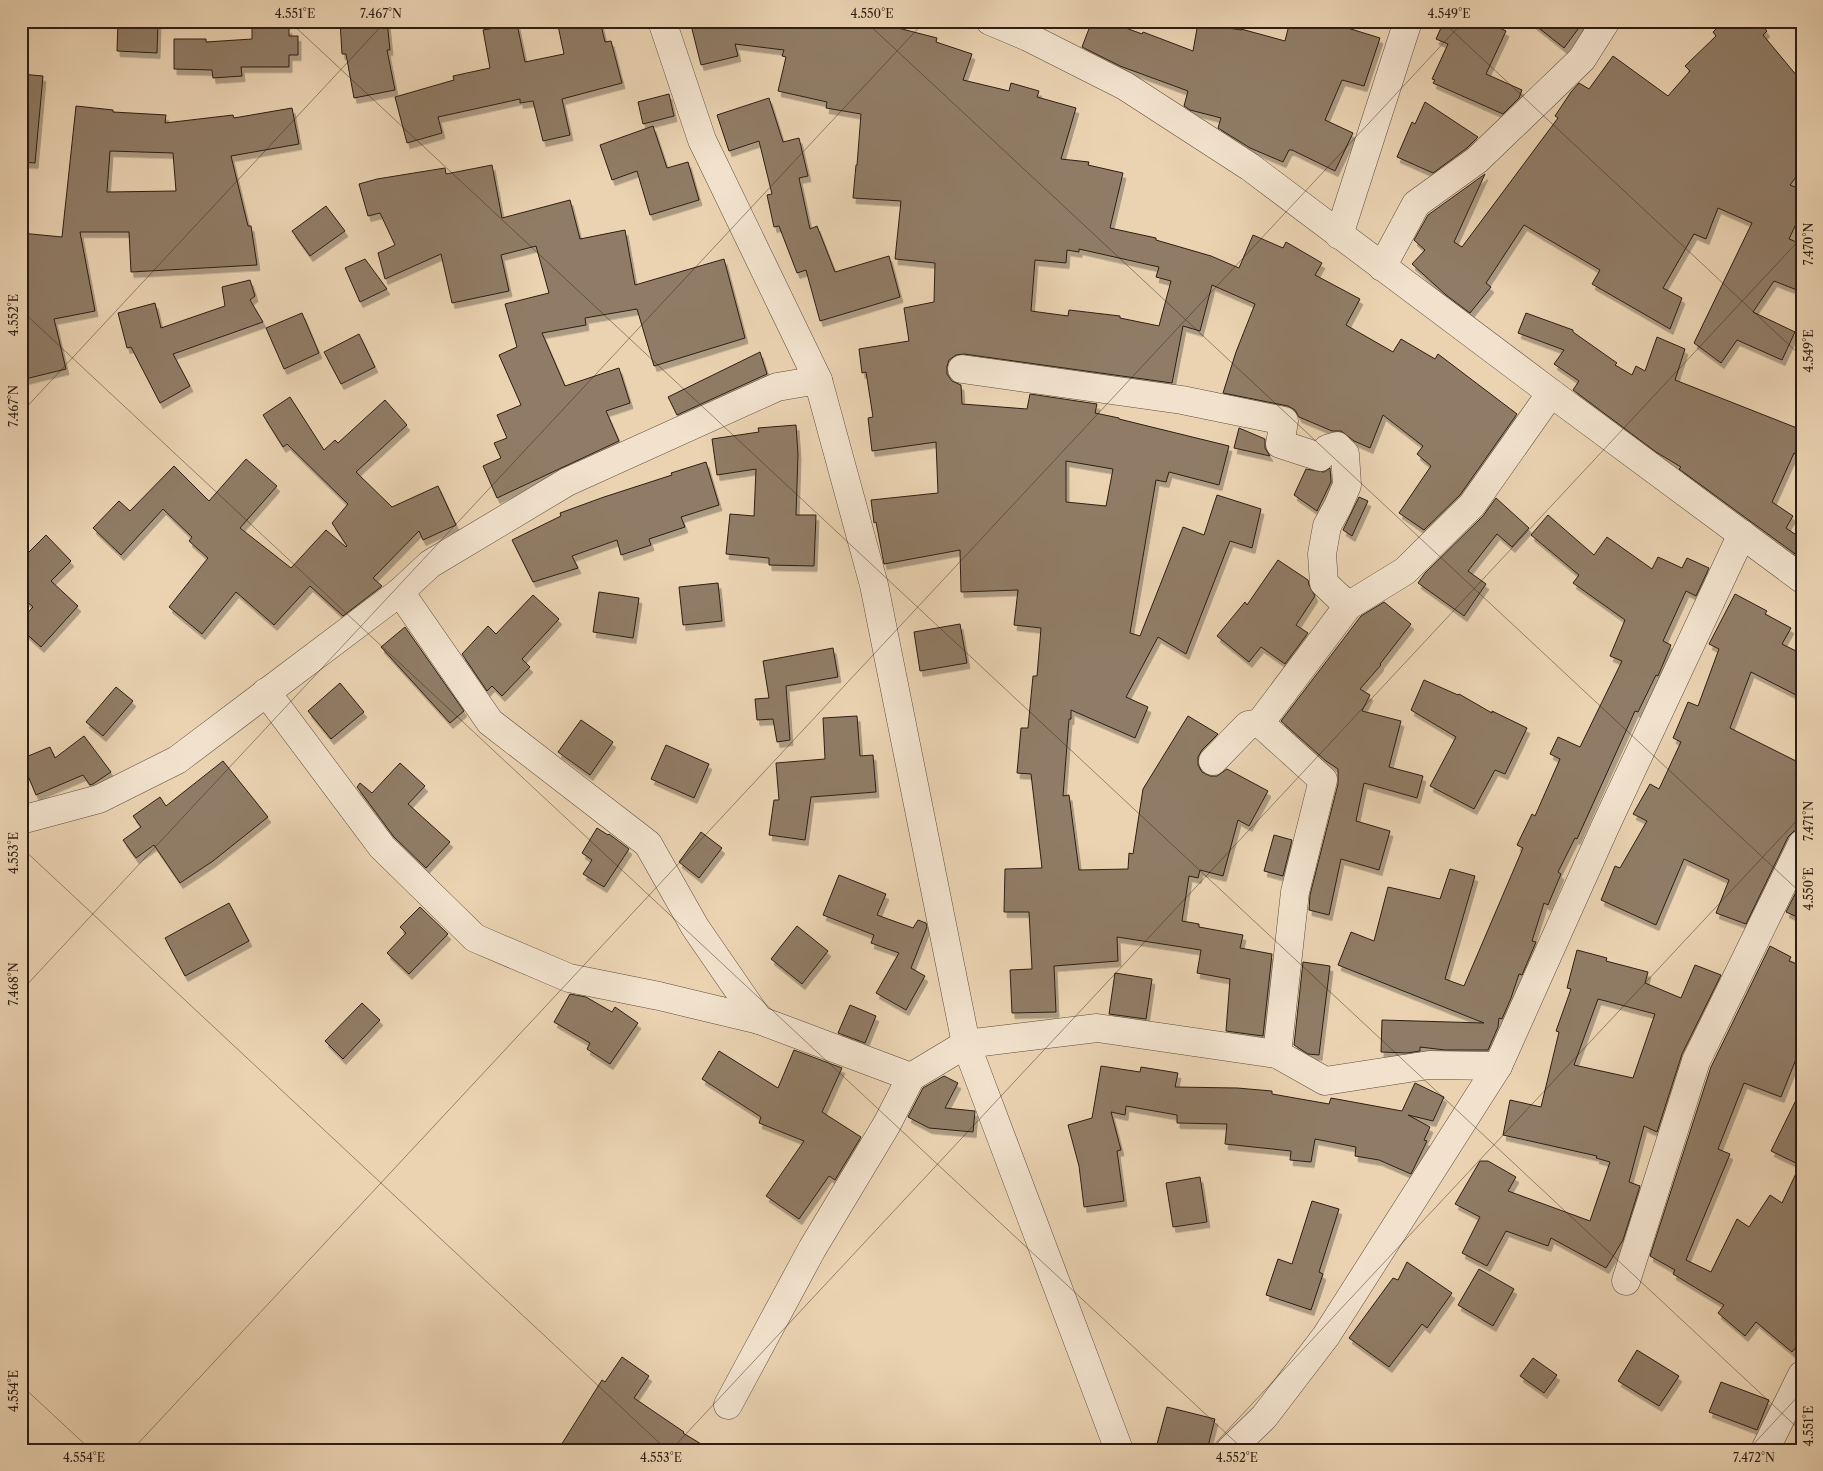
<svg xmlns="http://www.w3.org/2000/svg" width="1823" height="1471" font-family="'Libre Caslon Text',serif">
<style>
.building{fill:#907c66;stroke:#2d1e13;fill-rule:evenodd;filter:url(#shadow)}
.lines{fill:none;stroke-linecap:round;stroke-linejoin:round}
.minor-casing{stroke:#5c4b3b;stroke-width:29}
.minor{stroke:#f2e2cd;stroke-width:28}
.ticks{fill:none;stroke:#2d1e13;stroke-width:1;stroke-opacity:0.45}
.neatline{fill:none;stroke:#2d1e13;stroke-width:2}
.ticks-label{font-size:12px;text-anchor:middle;fill:#2d1e13}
</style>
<defs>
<filter id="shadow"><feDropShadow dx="3" dy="5.5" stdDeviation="0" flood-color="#0004"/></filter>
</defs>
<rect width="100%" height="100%" fill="#ebd3b2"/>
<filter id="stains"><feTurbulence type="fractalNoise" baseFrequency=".004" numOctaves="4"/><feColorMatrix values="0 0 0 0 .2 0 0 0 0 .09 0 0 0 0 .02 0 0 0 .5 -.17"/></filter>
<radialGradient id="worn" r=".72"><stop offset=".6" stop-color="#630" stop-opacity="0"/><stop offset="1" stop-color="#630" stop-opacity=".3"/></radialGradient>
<g class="building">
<path d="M 118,21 L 158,21 L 157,53 L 117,51 Z"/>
<path d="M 340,21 L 387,21 L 390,50 L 387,50 L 395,90 L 354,98 L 346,54 L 342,54 Z"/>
<path d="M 557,21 L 600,21 L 605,42 L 611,41 L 622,83 L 562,99 L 570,135 L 543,141 L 533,101 L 520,103 L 520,99 L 438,117 L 442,133 L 407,143 L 395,97 L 454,80 L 453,76 L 490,68 L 483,30 L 517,24 L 525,62 L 564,54 Z"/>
<path d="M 690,21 L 808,21 L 834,28 L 835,21 L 871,21 L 937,38 L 936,42 L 972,54 L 963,80 L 1009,91 L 1011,83 L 1039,91 L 1037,97 L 1076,108 L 1061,159 L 1089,162 L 1088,165 L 1123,173 L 1110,228 L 1156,238 L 1156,240 L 1211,256 L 1239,268 L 1253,235 L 1283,248 L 1286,242 L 1322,263 L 1315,275 L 1360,299 L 1346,325 L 1393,352 L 1401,339 L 1435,359 L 1438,354 L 1517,414 L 1460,495 L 1424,530 L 1399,513 L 1431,466 L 1417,454 L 1423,446 L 1383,415 L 1370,448 L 1354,441 L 1341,431 L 1332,431 L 1299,417 L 1295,410 L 1288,406 L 1223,393 L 1236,352 L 1255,304 L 1212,285 L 1200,331 L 1183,326 L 1172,383 L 964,354 L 956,355 L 949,360 L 947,366 L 947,374 L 952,381 L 961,385 L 962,404 L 1027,409 L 1030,394 L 1097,404 L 1095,413 L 1119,418 L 1119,419 L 1229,446 L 1219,485 L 1169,472 L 1166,482 L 1156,480 L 1130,633 L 1140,636 L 1183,527 L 1204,535 L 1217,495 L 1261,509 L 1252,548 L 1230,541 L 1186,654 L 1158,637 L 1126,697 L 1148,707 L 1135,738 L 1071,710 L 1071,719 L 1069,719 L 1063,796 L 1069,795 L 1079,870 L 1128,869 L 1129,853 L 1133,854 L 1143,789 L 1188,716 L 1218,734 L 1202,750 L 1198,757 L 1198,765 L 1202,772 L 1210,776 L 1217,776 L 1227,769 L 1268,791 L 1249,826 L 1238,820 L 1223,876 L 1200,870 L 1198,878 L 1189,876 L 1182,921 L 1199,924 L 1199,927 L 1243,935 L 1240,948 L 1272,954 L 1263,1036 L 1226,1031 L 1230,979 L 1197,973 L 1201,950 L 1117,937 L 1118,961 L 1054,966 L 1056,1012 L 1012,1013 L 1010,970 L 1032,969 L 1029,912 L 1004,912 L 1005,869 L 1042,868 L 1031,774 L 1017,773 L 1021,728 L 1028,728 L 1033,676 L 1037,676 L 1041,628 L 1014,625 L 1018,590 L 961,592 L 960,550 L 884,564 L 876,522 L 874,523 L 871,500 L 938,493 L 936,442 L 872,451 L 868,418 L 873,417 L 866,372 L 862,373 L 859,349 L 909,341 L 904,308 L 934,302 L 935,263 L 895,259 L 901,201 L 853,198 L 856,165 L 857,165 L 861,114 L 826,108 L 827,102 L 778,91 L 786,57 L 782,56 L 784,50 L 735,44 L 738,56 L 701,65 ZM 1079,249 L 1159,267 L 1156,277 L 1171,281 L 1159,326 L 1120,318 L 1120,316 L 1069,310 L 1068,316 L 1031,311 L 1035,260 L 1066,263 L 1067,250 L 1079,252 ZM 1066,461 L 1113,469 L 1106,506 L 1066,502 Z"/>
<path d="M 1092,21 L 1107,21 L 1142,34 L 1143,32 L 1193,51 L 1198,23 L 1241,30 L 1241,29 L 1285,41 L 1290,21 L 1325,21 L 1380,38 L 1364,86 L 1342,80 L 1325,120 L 1353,133 L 1335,171 L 1292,150 L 1289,150 L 1283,162 L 1250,148 L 1218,128 L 1221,118 L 1190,110 L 1184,106 L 1188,91 L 1120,66 L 1082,47 Z"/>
<path d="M 1444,21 L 1485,21 L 1506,31 L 1486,74 L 1522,90 L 1519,98 L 1503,114 L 1433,83 L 1435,80 L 1432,79 L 1448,44 L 1436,39 Z"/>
<path d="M 1530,21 L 1584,21 L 1564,48 Z"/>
<path d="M 1724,21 L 1758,21 L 1767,31 L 1763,35 L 1802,82 L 1802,169 L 1790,185 L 1802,190 L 1802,211 L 1789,239 L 1802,244 L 1802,292 L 1774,281 L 1753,312 L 1795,332 L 1782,360 L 1737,340 L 1721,363 L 1694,343 L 1752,223 L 1718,208 L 1706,239 L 1694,234 L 1663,288 L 1682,298 L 1670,329 L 1592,284 L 1600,270 L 1524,225 L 1486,283 L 1491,287 L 1470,313 L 1446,295 L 1412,264 L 1425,250 L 1414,240 L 1428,215 L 1485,174 L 1454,242 L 1462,247 L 1558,118 L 1555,116 L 1571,92 L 1579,83 L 1589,89 L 1613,56 L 1668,96 L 1690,71 L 1685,66 L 1716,36 L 1713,32 Z"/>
<path d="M 252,28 L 289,28 L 289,36 L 298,36 L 298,55 L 289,55 L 289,67 L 241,67 L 242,76 L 213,78 L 212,70 L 174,69 L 174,39 L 206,39 L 206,42 L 252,39 Z"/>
<path d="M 21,74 L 43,76 L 35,163 L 21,162 Z"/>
<path d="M 669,94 L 674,116 L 643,124 L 638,102 Z"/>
<path d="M 769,98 L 783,142 L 799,138 L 808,176 L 799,178 L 810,229 L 817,226 L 835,272 L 889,256 L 900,297 L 820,321 L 806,270 L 797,273 L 779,226 L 774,227 L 767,195 L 772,194 L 759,141 L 729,151 L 717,115 Z"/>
<path d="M 1425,102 L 1478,137 L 1467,148 L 1433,173 L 1397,157 L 1412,122 L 1415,124 Z"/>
<path d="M 76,106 L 113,110 L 113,112 L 166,115 L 165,123 L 233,115 L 234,118 L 292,108 L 299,144 L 231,156 L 248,226 L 251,226 L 257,265 L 131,272 L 129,232 L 80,232 L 95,311 L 54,319 L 66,369 L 21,380 L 21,233 L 62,237 ZM 110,151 L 173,153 L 176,191 L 107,192 Z"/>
<path d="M 653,126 L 667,168 L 688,162 L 699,200 L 650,215 L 637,171 L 612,180 L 600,145 Z"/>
<path d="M 492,165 L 502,218 L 570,200 L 580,239 L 625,230 L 635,285 L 724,259 L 745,338 L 654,366 L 637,309 L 585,318 L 586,325 L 542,333 L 565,386 L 619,368 L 630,403 L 606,411 L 619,441 L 497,498 L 483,466 L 501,458 L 494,443 L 507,438 L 497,415 L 521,405 L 499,355 L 517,347 L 505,304 L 549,293 L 536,246 L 501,255 L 509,291 L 452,303 L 441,254 L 385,279 L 378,253 L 395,245 L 380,213 L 368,216 L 359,184 L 377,179 L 445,168 L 446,174 Z"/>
<path d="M 326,206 L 345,231 L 310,256 L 292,231 Z"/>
<path d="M 365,259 L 387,289 L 360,302 L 345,268 Z"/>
<path d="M 250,280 L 255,296 L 250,300 L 263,322 L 173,354 L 190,386 L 160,403 L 131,347 L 127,348 L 118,313 L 155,303 L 161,328 L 225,306 L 222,287 Z"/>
<path d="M 302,313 L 319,353 L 284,369 L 266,328 Z"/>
<path d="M 1526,313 L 1573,330 L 1573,332 L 1617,363 L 1615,365 L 1632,375 L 1636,366 L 1645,371 L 1657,337 L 1685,349 L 1675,380 L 1802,430 L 1802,457 L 1794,453 L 1772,502 L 1793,516 L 1786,528 L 1802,539 L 1802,559 L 1679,469 L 1681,467 L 1656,452 L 1573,390 L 1579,381 L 1554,364 L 1564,350 L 1518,333 Z"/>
<path d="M 359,334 L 375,367 L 341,384 L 324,352 Z"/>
<path d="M 760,352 L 767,374 L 677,415 L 668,397 Z"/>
<path d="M 290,397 L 324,450 L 335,440 L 338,443 L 385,400 L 407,425 L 356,472 L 392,507 L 438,486 L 456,525 L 423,540 L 419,531 L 373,578 L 382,586 L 343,616 L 310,586 L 274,625 L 236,592 L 202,634 L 169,607 L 208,558 L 189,541 L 192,537 L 163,509 L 121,555 L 93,528 L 119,501 L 130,511 L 174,466 L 209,501 L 246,459 L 277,486 L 240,528 L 291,568 L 326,530 L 346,547 L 347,546 L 332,523 L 348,504 L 287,444 L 283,447 L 263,415 Z"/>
<path d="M 796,425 L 798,454 L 796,515 L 816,515 L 814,566 L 769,565 L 769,558 L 726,554 L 730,514 L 754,516 L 756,469 L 717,475 L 712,439 L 759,432 L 758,428 Z"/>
<path d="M 1239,428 L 1265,439 L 1265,448 L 1270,456 L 1234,448 Z"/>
<path d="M 706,462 L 719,505 L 681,517 L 685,527 L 649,539 L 651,545 L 621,555 L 617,540 L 572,556 L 578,568 L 533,582 L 512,540 L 561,516 L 560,513 L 604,497 L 672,475 L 671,473 Z"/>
<path d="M 1330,468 L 1331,482 L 1317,511 L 1294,495 L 1306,469 L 1324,472 Z"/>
<path d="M 1359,497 L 1368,501 L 1352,536 L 1343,530 Z"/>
<path d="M 1496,498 L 1529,528 L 1512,547 L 1497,534 L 1468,571 L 1486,584 L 1464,616 L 1418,583 L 1425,573 L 1483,516 Z"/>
<path d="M 1548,515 L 1594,555 L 1607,537 L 1652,569 L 1658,557 L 1682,568 L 1687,558 L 1709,568 L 1696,596 L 1686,591 L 1663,641 L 1671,645 L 1658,676 L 1656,675 L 1638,712 L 1635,711 L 1577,839 L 1575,838 L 1558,872 L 1561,874 L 1548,905 L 1544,903 L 1532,941 L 1536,942 L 1522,975 L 1519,974 L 1511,998 L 1502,1019 L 1499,1018 L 1498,1027 L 1488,1050 L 1445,1050 L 1420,1047 L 1420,1051 L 1407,1053 L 1381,1052 L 1382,1020 L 1484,1023 L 1338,965 L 1351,932 L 1374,941 L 1388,887 L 1440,899 L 1450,869 L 1475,876 L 1445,979 L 1464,986 L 1523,848 L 1517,845 L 1532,814 L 1535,816 L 1560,759 L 1550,754 L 1558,737 L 1580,747 L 1622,661 L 1610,656 L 1625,620 L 1573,583 L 1579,575 L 1531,535 Z"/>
<path d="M 46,535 L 71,561 L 51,581 L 78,606 L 41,647 L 21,629 L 21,620 L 33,607 L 21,596 L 21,560 Z"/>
<path d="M 1278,560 L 1308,580 L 1309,585 L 1315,596 L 1296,625 L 1308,633 L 1285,664 L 1261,647 L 1249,662 L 1217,636 L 1245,602 L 1247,605 Z"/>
<path d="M 718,583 L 722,621 L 683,625 L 679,587 Z"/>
<path d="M 599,592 L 639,598 L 633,638 L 593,632 Z"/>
<path d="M 1735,594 L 1767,611 L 1765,614 L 1791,628 L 1782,644 L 1802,654 L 1802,698 L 1751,672 L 1730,728 L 1802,764 L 1802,829 L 1794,831 L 1788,837 L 1746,924 L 1716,913 L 1729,880 L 1684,859 L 1656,925 L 1601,900 L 1615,866 L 1620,868 L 1647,821 L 1633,814 L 1650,784 L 1659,789 L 1681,742 L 1673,738 L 1688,702 L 1698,706 L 1719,649 L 1709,644 Z"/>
<path d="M 533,595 L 559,619 L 522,659 L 530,667 L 502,696 L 492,686 L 487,691 L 462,654 L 488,626 L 496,634 Z"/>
<path d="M 1384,602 L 1411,624 L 1380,664 L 1381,665 L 1360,689 L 1370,695 L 1362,711 L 1401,721 L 1389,767 L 1423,776 L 1417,798 L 1364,783 L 1356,821 L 1390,831 L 1379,870 L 1341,859 L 1329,915 L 1309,910 L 1310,895 L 1338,784 L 1338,769 L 1326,761 L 1281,721 L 1361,616 Z"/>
<path d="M 960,624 L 967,663 L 920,671 L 914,632 Z"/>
<path d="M 405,627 L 464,711 L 450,723 L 381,647 Z"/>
<path d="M 833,648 L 838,677 L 786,686 L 790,740 L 777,742 L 773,719 L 757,720 L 755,699 L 769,698 L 763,661 Z"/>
<path d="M 1424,680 L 1458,695 L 1459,694 L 1492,713 L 1492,711 L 1527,728 L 1505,774 L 1495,770 L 1474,809 L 1430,786 L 1456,737 L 1411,710 Z"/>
<path d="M 340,683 L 364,712 L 331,739 L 308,711 Z"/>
<path d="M 116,687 L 133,701 L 103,736 L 86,722 Z"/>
<path d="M 857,716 L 860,756 L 873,755 L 876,792 L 811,797 L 805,840 L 769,835 L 774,800 L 779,800 L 776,763 L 825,759 L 823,718 Z"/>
<path d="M 581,720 L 613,742 L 590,775 L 558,752 Z"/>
<path d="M 84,736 L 111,772 L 93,784 L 90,785 L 83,775 L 36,795 L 21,759 L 50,747 L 55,758 Z"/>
<path d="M 666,745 L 709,764 L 694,798 L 651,779 Z"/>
<path d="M 223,761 L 268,817 L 213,861 L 180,883 L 154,845 L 136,858 L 123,840 L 141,827 L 133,816 L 160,797 L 166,806 Z"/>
<path d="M 400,763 L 425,786 L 408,804 L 450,842 L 426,868 L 394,837 L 357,787 L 360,783 L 372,793 Z"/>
<path d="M 597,828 L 608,835 L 609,834 L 629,849 L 604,887 L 583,874 L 592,860 L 582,853 Z"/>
<path d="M 701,832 L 722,848 L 699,878 L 679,862 Z"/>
<path d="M 1274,835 L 1292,840 L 1283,876 L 1264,871 Z"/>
<path d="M 839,875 L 886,894 L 877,915 L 913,928 L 918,920 L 926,923 L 927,927 L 911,968 L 925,976 L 906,1010 L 876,993 L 899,953 L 871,943 L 874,935 L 823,915 Z"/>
<path d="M 1802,880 L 1802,919 L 1786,912 Z"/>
<path d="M 229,903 L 249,941 L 185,976 L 165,938 Z"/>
<path d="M 420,907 L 448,934 L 409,974 L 387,953 L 406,933 L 400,927 Z"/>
<path d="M 797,926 L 828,951 L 802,984 L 771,959 Z"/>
<path d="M 1770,946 L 1791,957 L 1789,961 L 1802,966 L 1802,1044 L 1781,1097 L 1744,1083 L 1718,1149 L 1730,1154 L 1686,1260 L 1711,1272 L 1737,1219 L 1749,1227 L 1770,1195 L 1782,1203 L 1800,1165 L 1771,1151 L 1802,1088 L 1802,1340 L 1792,1352 L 1756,1322 L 1745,1336 L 1718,1313 L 1724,1305 L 1673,1274 L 1675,1270 L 1650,1256 L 1711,1067 Z"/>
<path d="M 1577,950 L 1607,958 L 1606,961 L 1648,972 L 1645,983 L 1681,998 L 1695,965 L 1721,975 L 1682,1054 L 1657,1132 L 1644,1126 L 1629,1182 L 1640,1186 L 1623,1240 L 1606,1268 L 1551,1238 L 1548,1246 L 1506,1231 L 1487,1266 L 1462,1253 L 1480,1217 L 1455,1204 L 1480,1161 L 1488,1161 L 1516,1177 L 1508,1191 L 1590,1221 L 1610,1162 L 1596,1158 L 1597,1156 L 1503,1135 L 1510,1100 L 1541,1107 L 1559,1032 L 1556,1031 L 1571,989 L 1567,988 ZM 1598,999 L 1655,1014 L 1633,1078 L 1574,1065 Z"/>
<path d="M 1303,962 L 1330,966 L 1319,1055 L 1308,1054 L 1294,1045 Z"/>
<path d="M 1115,973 L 1152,979 L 1146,1019 L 1109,1014 Z"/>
<path d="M 570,994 L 586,997 L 612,1012 L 615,1007 L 638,1023 L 610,1064 L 587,1049 L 590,1043 L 554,1022 Z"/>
<path d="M 362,1003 L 380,1020 L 343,1059 L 325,1041 Z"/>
<path d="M 850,1005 L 876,1016 L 865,1043 L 838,1033 Z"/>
<path d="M 794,1050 L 842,1068 L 822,1112 L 861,1137 L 835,1180 L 829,1176 L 799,1219 L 766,1196 L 804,1141 L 759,1123 L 761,1117 L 702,1079 L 719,1051 L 778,1088 Z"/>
<path d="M 1101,1066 L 1140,1072 L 1141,1067 L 1178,1073 L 1175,1087 L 1237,1088 L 1272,1091 L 1272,1094 L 1329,1104 L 1331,1098 L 1402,1111 L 1415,1083 L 1444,1097 L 1433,1121 L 1408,1115 L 1430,1127 L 1424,1140 L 1427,1141 L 1411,1174 L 1379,1160 L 1355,1156 L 1356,1147 L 1315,1139 L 1311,1162 L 1290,1160 L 1291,1151 L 1225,1144 L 1227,1124 L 1177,1123 L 1177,1115 L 1126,1106 L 1125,1115 L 1111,1112 L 1121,1150 L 1117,1151 L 1124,1201 L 1084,1207 L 1079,1166 L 1068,1125 L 1092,1118 Z"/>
<path d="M 944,1076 L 958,1083 L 945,1108 L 975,1111 L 973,1132 L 929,1128 L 908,1117 L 923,1088 Z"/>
<path d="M 1200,1177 L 1207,1222 L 1173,1227 L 1166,1183 Z"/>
<path d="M 1312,1201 L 1339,1209 L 1319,1272 L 1323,1274 L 1311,1310 L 1266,1295 L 1278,1259 L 1292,1264 Z"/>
<path d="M 1407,1262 L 1452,1293 L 1427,1328 L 1422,1324 L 1389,1367 L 1349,1338 L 1393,1278 L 1398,1280 Z"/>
<path d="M 1479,1269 L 1514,1289 L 1493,1326 L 1458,1305 Z"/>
<path d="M 1637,1350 L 1679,1376 L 1659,1406 L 1618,1381 Z"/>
<path d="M 622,1357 L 649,1376 L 634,1398 L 684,1432 L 683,1433 L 711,1450 L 558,1450 L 602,1380 L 605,1382 Z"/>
<path d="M 1533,1358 L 1557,1375 L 1544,1393 L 1520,1376 Z"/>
<path d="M 1721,1382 L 1769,1400 L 1757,1430 L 1709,1412 Z"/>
<path d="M 1167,1407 L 1215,1419 L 1207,1450 L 1182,1450 L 1157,1444 Z"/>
</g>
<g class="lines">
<g class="minor-casing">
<g id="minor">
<path d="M 662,21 L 702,140 L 818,380 L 874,585 L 966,1044 L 1119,1450"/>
<path d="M 990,21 L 1028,37 L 1125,86 L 1250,167 L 1551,393 L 1802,579"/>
<path d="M 1339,235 L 1408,21"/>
<path d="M 1382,267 L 1416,204 L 1477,160 L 1582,59 L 1606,21"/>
<path d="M 962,369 L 1182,400 L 1284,421 L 1280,444 L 1320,457 L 1327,449 L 1337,446 L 1345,454 L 1347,485 L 1338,506 L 1327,526 L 1322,554 L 1324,583 L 1348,606"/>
<path d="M 400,592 L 490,722 L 648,844 L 695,927 L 759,1020"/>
<path d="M 266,692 L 382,847 L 475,938 L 569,978 L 659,996 L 759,1020 L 911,1077"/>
<path d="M 1260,723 L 1323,780 L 1295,892 L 1277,1054"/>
<path d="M 1213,761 L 1248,725 L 1260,723 L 1348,606 L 1405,571 L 1472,505 L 1551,393"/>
<path d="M 21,820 L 99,799 L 177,760 L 400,592 L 430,564 L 567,482 L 777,387 L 818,380"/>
<path d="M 1626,1281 L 1696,1061 L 1802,844"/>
<path d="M 728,1405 L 812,1249 L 887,1124 L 911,1077 L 966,1044 L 1097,1028 L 1277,1054 L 1325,1081 L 1429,1065 L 1498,1066"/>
<path d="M 1230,1450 L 1264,1417 L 1326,1336 L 1498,1066 L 1605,827 L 1742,534"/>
<path d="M 1765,1450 L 1802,1375"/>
</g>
</g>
<use href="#minor" class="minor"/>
</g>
<path class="ticks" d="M 289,21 L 1802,1432M 865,21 L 1802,894M 1442,21 L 1802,357M 21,310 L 1244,1450M 21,413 L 386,21M 21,847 L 667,1450M 21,991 L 925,21M 21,1385 L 91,1450M 132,1450 L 1464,21M 671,1450 L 1802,237M 1209,1450 L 1802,815M 1748,1450 L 1802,1392"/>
<rect width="1823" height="1471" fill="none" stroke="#ebd3b2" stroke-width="55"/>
<rect x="28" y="28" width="1768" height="1416" class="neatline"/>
<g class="ticks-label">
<text x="295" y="18">4.551°E</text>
<text x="381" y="18">7.467°N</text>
<text x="872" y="18">4.550°E</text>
<text x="1449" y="18">4.549°E</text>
<text transform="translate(1809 244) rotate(-90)" y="4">7.470°N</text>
<text transform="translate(14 315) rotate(-90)" y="4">4.552°E</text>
<text transform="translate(1809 351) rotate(-90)" y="4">4.549°E</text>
<text transform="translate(14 406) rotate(-90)" y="4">7.467°N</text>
<text transform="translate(1809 821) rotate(-90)" y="4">7.471°N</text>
<text transform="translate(14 853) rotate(-90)" y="4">4.553°E</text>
<text transform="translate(1809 889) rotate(-90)" y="4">4.550°E</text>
<text transform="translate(14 984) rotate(-90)" y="4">7.468°N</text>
<text transform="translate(14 1391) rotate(-90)" y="4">4.554°E</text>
<text transform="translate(1809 1426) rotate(-90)" y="4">4.551°E</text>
<text x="84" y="1462">4.554°E</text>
<text x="661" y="1462">4.553°E</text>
<text x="1237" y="1462">4.552°E</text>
<text x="1754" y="1462">7.472°N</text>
</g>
<rect width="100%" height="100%" filter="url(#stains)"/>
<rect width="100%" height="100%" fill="url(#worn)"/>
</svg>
